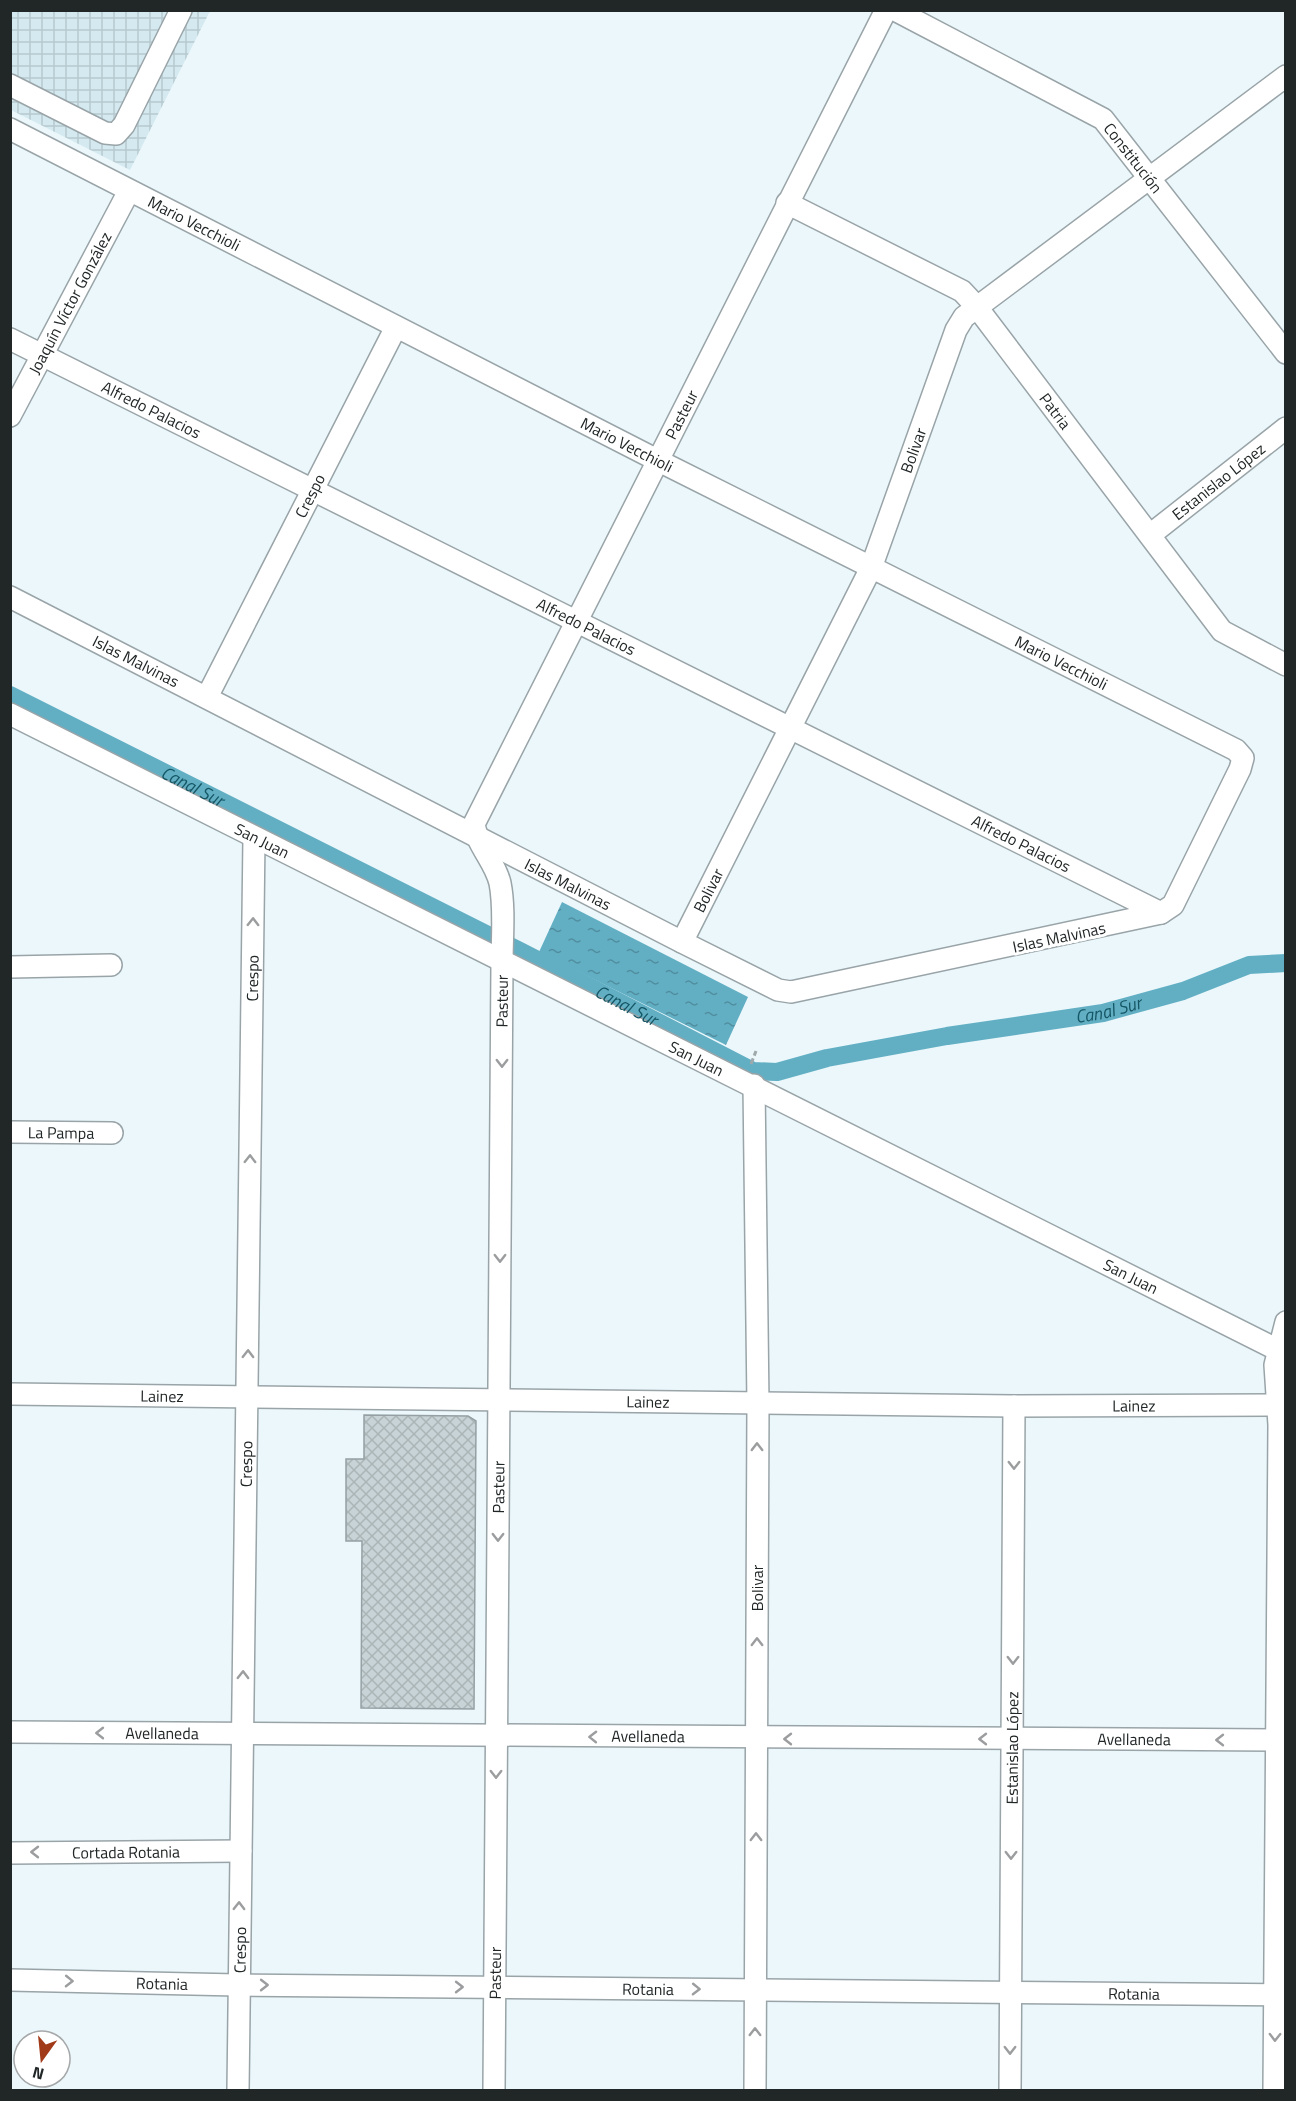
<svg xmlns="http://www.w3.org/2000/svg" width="1296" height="2101" font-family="'Titillium Web',sans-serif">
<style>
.industrial{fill:url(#industrial-grid)}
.water{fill:url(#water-ripples)}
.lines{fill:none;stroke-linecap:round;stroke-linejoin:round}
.canal{stroke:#62afc4;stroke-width:18}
.building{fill:url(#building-cross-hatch);stroke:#94a0a3;stroke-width:1.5}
.minor-casing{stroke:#99a4a8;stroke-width:24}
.path{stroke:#9fa8ab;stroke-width:3;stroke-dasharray:6 3;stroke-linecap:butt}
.minor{stroke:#fff;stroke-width:21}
.oneway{stroke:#9b9d9e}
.labels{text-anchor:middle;stroke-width:6;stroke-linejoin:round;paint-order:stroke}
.street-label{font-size:16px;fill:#212627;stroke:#fff}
.water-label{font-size:18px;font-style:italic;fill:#155665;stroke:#fff}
</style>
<defs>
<pattern id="industrial-grid" width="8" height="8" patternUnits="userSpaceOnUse" patternTransform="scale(1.5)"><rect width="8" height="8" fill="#d5eaf0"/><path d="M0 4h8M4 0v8" fill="none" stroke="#b7c9ce"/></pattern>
<pattern id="water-ripples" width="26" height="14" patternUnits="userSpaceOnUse" patternTransform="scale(1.5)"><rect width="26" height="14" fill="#62afc4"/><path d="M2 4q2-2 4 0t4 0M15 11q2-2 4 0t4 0" fill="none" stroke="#508e9f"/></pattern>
<pattern id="building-cross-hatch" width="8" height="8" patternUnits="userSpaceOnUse" patternTransform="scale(1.5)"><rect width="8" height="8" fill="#c7d3d6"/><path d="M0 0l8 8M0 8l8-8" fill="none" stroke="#abb5b8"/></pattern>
</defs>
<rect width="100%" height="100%" fill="#ebf7fb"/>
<path class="industrial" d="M 10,11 L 210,11 L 130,170 L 11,110 Z"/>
<path class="water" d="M 562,902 L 748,997 L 726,1045 L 539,952 Z"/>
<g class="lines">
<path class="canal" id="s1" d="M 10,695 L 522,952 L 753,1071 L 777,1072 L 827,1058 L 947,1036 L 1103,1013 L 1183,991 L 1249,965 L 1286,963"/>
</g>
<path class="building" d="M 364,1415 L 468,1416 L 476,1421 L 474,1709 L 361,1708 L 362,1541 L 346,1541 L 346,1459 L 364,1459 Z"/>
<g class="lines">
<g class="minor-casing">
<g id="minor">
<path id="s2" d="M 895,10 L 1103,119 L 1286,353"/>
<path d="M 10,85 L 105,133 L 116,134 L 124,125 L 181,10"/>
<path id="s3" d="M 10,129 L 657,460 L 1236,750 L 1243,758 L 1240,769 L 1173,905 L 1161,913 L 791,992 L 778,990 L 682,942 L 10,597"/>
<path id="s4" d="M 787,203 L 962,291 L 976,306 L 1222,631 L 1286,665"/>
<path id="s5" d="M 10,339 L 1161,913"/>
<path id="s6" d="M 10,416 L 129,191"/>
<path id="s7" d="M 1150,535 L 1286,428"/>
<path id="s8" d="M 207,697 L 396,327"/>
<path id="s9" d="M 10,714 L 1286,1354"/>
<path id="s10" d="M 682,942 L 871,568 L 956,330 L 964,317 L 1286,76"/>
<path d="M 10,967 L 111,965"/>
<path d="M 754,1085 L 758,1404 L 755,2090"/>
<path id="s11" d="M 10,1132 L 112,1133"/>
<path id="s12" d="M 10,1394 L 1014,1406 L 1286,1405"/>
<path id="s13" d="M 10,1732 L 1286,1740"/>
<path id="s14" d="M 10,1853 L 241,1851"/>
<path id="s15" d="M 10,1980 L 237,1985 L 1286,1995"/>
<path id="s16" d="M 238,2090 L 254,838"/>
<path id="s17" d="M 494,2090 L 502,963 C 502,938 505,908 500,883 C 495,861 477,846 474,824 L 886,10"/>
<path id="s18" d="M 1010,2090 L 1014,1406"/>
<path d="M 1274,2090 L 1279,1425 L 1275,1365 L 1286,1322"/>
</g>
</g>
<path class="path" d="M 751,1064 L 756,1051"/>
<use href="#minor" class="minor"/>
</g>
<defs><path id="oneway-chevron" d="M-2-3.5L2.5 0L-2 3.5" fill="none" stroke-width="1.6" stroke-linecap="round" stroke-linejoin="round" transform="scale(1.5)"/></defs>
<g class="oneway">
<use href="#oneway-chevron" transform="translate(253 922) rotate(-89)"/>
<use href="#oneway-chevron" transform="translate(502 1063) rotate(90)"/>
<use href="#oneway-chevron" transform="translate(250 1159) rotate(-89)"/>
<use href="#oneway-chevron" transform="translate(500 1258) rotate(90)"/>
<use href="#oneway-chevron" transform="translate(248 1354) rotate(-89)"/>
<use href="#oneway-chevron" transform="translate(757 1447) rotate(-90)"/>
<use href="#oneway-chevron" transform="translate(1014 1465) rotate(90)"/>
<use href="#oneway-chevron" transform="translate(498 1537) rotate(90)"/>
<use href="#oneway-chevron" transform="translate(757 1642) rotate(-90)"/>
<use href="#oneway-chevron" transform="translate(1013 1660) rotate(90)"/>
<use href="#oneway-chevron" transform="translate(243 1675) rotate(-89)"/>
<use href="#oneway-chevron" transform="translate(100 1733) rotate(-180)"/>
<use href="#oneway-chevron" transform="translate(593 1737) rotate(-179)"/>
<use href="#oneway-chevron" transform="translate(788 1739) rotate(-180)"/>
<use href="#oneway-chevron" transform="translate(983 1739) rotate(-180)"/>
<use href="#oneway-chevron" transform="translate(1220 1740) rotate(-180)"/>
<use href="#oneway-chevron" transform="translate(496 1774) rotate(90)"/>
<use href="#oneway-chevron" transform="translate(756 1837) rotate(-90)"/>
<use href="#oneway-chevron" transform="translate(35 1852) rotate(180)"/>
<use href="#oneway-chevron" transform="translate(1011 1855) rotate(90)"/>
<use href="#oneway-chevron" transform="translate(239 1906) rotate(-89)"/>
<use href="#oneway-chevron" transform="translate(69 1981) rotate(1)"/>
<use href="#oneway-chevron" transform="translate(264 1985)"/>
<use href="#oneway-chevron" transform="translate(459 1987)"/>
<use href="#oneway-chevron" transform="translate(696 1989) rotate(1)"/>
<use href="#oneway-chevron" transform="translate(755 2032) rotate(-90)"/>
<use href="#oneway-chevron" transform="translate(1275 2037) rotate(91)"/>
<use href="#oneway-chevron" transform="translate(1010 2050) rotate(90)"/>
</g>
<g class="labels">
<g class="street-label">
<text dy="6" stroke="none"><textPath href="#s2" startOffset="284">Constitución</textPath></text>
<text dy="6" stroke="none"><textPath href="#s3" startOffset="207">Mario Vecchioli</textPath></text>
<text dy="6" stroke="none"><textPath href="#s6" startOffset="128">Joaquín Víctor González</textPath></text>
<text dy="6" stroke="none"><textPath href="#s5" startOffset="158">Alfredo Palacios</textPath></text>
<text dy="6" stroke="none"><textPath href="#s4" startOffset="348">Patria</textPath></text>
<text dy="6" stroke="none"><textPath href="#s17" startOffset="1731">Pasteur</textPath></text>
<text dy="6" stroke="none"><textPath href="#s3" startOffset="693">Mario Vecchioli</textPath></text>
<text dy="6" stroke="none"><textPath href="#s10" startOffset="544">Bolivar</textPath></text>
<text dy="6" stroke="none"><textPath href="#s7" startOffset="87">Estanislao López</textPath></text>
<text dy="6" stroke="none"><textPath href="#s8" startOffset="226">Crespo</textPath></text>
<text dy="6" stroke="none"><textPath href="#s5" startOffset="644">Alfredo Palacios</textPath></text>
<text transform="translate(136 661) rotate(27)" y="6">Islas Malvinas</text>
<text dy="6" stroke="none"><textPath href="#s3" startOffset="1179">Mario Vecchioli</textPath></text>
<text dy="6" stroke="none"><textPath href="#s9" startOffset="282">San Juan</textPath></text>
<text dy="6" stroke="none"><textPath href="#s5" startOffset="1130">Alfredo Palacios</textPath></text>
<text transform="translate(568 884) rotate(27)" y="6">Islas Malvinas</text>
<text dy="6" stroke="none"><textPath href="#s10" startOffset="58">Bolivar</textPath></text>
<text transform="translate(1059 937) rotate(-12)" y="6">Islas Malvinas</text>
<text dy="6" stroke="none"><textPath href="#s16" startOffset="1112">Crespo</textPath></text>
<text dy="6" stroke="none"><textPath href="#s17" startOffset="1089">Pasteur</textPath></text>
<text dy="6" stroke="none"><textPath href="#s9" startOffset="768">San Juan</textPath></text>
<text dy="6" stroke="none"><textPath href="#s11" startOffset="51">La Pampa</textPath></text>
<text dy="6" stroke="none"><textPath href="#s9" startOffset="1254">San Juan</textPath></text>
<text dy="6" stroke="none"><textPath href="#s12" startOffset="152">Lainez</textPath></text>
<text dy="6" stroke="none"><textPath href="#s12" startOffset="638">Lainez</textPath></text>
<text dy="6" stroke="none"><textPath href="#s12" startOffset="1124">Lainez</textPath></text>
<text dy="6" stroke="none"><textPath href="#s16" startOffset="626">Crespo</textPath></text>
<text dy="6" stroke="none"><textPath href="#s17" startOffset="603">Pasteur</textPath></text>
<text transform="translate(757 1588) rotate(-90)" y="6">Bolivar</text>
<text dy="6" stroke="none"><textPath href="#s13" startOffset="152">Avellaneda</textPath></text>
<text dy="6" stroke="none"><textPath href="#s13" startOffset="638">Avellaneda</textPath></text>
<text dy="6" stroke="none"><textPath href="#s13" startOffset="1124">Avellaneda</textPath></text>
<text dy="6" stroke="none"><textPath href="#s18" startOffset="342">Estanislao López</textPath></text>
<text dy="6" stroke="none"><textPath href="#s14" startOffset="116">Cortada Rotania</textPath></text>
<text dy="6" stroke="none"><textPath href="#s16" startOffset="140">Crespo</textPath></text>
<text dy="6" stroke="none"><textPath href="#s17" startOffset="117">Pasteur</textPath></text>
<text dy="6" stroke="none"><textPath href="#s15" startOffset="152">Rotania</textPath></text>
<text dy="6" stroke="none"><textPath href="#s15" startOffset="638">Rotania</textPath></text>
<text dy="6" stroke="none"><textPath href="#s15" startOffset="1124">Rotania</textPath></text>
</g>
<g class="water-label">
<text dy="6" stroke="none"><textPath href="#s1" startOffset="204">Canal Sur</textPath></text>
<text dy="6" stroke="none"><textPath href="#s1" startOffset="690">Canal Sur</textPath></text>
<text dy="6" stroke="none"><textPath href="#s1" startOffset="1194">Canal Sur</textPath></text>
</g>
</g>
<rect width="1296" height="2101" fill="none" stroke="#212627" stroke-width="24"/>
<g transform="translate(42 2059) rotate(195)"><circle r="28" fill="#ffffff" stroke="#a6a8a9" stroke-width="1.5"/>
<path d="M0-4.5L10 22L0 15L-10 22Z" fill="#a13a19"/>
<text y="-9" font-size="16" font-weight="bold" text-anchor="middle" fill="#212627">N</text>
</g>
</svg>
